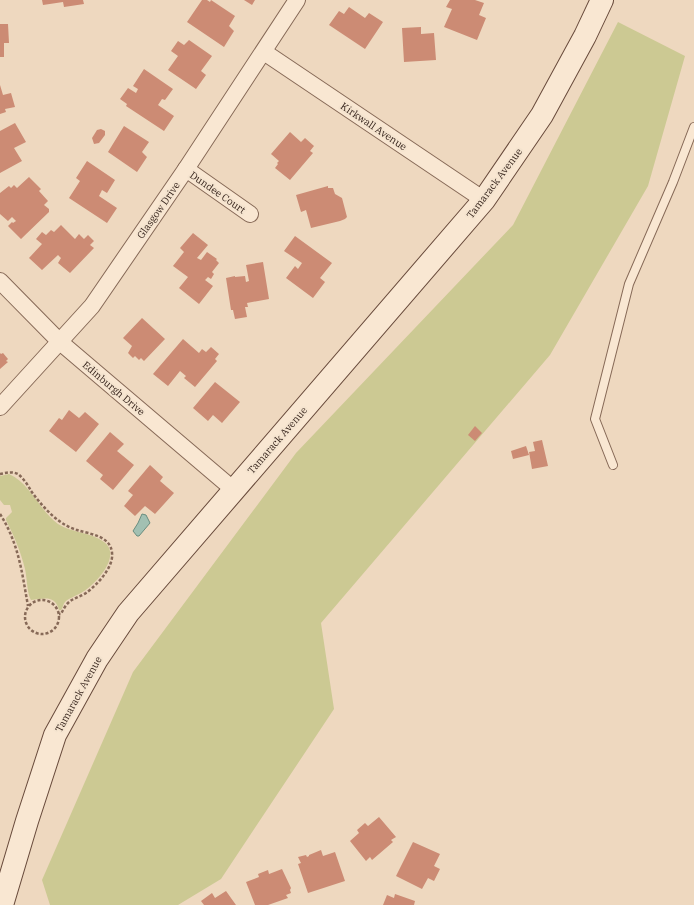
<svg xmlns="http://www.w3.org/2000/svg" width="694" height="905" font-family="'IBM Plex Serif',serif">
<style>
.green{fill:#ccc993}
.water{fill:#a2c0b2;stroke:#6a8d7f}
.building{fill:#cc8b74}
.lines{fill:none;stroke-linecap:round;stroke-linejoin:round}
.service-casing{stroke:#866957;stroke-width:10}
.minor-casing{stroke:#866957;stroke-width:18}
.secondary-casing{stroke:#684a3b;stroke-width:24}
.path{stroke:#866957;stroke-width:2.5;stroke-dasharray:3 2;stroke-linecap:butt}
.service{stroke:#f9e7d2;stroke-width:8}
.minor{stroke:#f9e7d2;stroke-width:16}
.secondary{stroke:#f9e7d2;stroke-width:22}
.labels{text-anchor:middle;stroke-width:4;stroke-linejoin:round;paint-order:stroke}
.street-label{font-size:10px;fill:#36241c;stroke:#f5e4cf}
</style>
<rect width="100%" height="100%" fill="#eed8bf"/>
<g class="green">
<path d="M 618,22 L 685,56 L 648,186 L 550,355 L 321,623 L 334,709 L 221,879 L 178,905 L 50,905 L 42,880 L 133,672 L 296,453 L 513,225 Z"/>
<path d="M 9,474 C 31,484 39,510 58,524 C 72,533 91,532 104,542 C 123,556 94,586 81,593 C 76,596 69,598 65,602 C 63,604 63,608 61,610 L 59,610 C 55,594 43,599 31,600 C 27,594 27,577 25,569 C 21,552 14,536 6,520 L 6,518 L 12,512 L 10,505 L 4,505 L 0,500 L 0,476 Z"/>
</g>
<path class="water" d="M 142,514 L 146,515 L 150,523 L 139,536 L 137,536 L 133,531 L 138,523 Z"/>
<g class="building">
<path d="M 42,0 L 83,0 L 84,4 L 64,7 L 63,2 L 43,5 Z"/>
<path d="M 202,0 L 207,0 L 210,2 L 211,0 L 235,16 L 229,26 L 234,31 L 224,47 L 187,22 Z"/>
<path d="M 244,0 L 255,0 L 252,5 Z"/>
<path d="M 450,0 L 475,0 L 484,3 L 479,15 L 486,18 L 477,40 L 444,27 L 452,9 L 446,7 Z"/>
<path d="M 349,7 L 365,18 L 369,13 L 383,22 L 365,49 L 329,25 L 339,11 L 344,14 Z"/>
<path d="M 0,24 L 8,24 L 9,43 L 4,43 L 4,57 L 0,57 Z"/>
<path d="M 421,27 L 421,34 L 434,33 L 436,60 L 404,62 L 402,28 Z"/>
<path d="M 189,40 L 212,56 L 201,71 L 206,75 L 196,89 L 168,70 L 178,56 L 171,51 L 178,41 L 184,45 Z"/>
<path d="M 144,69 L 173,89 L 165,100 L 162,99 L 158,105 L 174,116 L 164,131 L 126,106 L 127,104 L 120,99 L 128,88 L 136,93 L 138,89 L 133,86 Z"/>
<path d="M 0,85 L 3,95 L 11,93 L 15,107 L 5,109 L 6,112 L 0,114 Z"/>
<path d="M 15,123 L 26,142 L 14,148 L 22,161 L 0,173 L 0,131 Z"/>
<path d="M 124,126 L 149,142 L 142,152 L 147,157 L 137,172 L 108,152 Z"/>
<path d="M 101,129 L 105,131 L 105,135 L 99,143 L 94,144 L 92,138 L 97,130 Z"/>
<path d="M 290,132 L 301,142 L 305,138 L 314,146 L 310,151 L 313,153 L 290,180 L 275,168 L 278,164 L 277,163 L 279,161 L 271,154 Z"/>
<path d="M 87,161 L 115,180 L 107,193 L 102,190 L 99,196 L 117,208 L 107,223 L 69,198 L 80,181 L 76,178 Z"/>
<path d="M 29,177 L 41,189 L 39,191 L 48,201 L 44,205 L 49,209 L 49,212 L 21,239 L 8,226 L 12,222 L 13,223 L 16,221 L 12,217 L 8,221 L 0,214 L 0,193 L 9,186 L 11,188 L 14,185 L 17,188 Z"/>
<path d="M 328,186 L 328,188 L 333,188 L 335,194 L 342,198 L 347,217 L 345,219 L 340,221 L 311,228 L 306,210 L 301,212 L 296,195 Z"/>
<path d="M 61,225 L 75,239 L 79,234 L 84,239 L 88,235 L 94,241 L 90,245 L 94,248 L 70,273 L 58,263 L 61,258 L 58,255 L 42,270 L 29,258 L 42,244 L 36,239 L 42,232 L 46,235 L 51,230 L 54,232 Z"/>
<path d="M 193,233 L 208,245 L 197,258 L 201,260 L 207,252 L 217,259 L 216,260 L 219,263 L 212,272 L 214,274 L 211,279 L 208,277 L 205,280 L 213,286 L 199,304 L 179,288 L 188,277 L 173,266 L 184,252 L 180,248 Z"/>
<path d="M 295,236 L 332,263 L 320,278 L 325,282 L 313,298 L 286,278 L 295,266 L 298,269 L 302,263 L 284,251 Z"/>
<path d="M 263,262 L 269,299 L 247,303 L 248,307 L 245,307 L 247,317 L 235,319 L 233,310 L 231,310 L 226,278 L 235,276 L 235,277 L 245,276 L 246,282 L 249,281 L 246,265 Z"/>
<path d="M 142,318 L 165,339 L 144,361 L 141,358 L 139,360 L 135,356 L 133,358 L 128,353 L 132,346 L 123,338 Z"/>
<path d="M 183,339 L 199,353 L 202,349 L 206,352 L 211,347 L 219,354 L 215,359 L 217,361 L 195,387 L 184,378 L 186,376 L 180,371 L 168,386 L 153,374 Z"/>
<path d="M 0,353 L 1,354 L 3,353 L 8,359 L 6,361 L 8,362 L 0,369 Z"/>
<path d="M 215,382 L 240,402 L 222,423 L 213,415 L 208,421 L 193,408 Z"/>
<path d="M 69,410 L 79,418 L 85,412 L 99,424 L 76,452 L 49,431 L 59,418 L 62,420 Z"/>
<path d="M 475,426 L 482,433 L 475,441 L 468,435 Z"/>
<path d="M 110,432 L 124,444 L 117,451 L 134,465 L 113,490 L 100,479 L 103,475 L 86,461 Z"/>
<path d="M 542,440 L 548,466 L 532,469 L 529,452 L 535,451 L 533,442 Z"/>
<path d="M 526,446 L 529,455 L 513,459 L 511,451 Z"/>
<path d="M 150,465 L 163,477 L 160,481 L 174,493 L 155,514 L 145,506 L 135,516 L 124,506 L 133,495 L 128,491 Z"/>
<path d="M 379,817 L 396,837 L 391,840 L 393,842 L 372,860 L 370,857 L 366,861 L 350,841 L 359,833 L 357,830 L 365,823 L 368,826 Z"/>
<path d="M 413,842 L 440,854 L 434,866 L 440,869 L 434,881 L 428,878 L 422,889 L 396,876 Z"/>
<path d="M 321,850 L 323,856 L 335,852 L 345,881 L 308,893 L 298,864 L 301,863 L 298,857 L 306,855 L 307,857 L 309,856 L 309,855 Z"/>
<path d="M 282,869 L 291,888 L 290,890 L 291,893 L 286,895 L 288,898 L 268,905 L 255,905 L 246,882 L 259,877 L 258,874 L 268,870 L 269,874 Z"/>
<path d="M 226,891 L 236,905 L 204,905 L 201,901 L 212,893 L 215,898 Z"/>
<path d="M 395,894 L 415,901 L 414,905 L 383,905 L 387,895 L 394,898 Z"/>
</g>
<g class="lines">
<g class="service-casing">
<path id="service" d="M 613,465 L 595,419 L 629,284 L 673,182 L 694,127"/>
</g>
<g class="minor-casing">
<g id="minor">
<path d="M 264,52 L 484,200"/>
<path d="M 186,169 L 250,214"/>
<path d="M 0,281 L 60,342 L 234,490"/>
<path d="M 0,407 L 92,306 L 186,169 L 297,0"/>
</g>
</g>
<g class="secondary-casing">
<path id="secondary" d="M 2,905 L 27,821 L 55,735 L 97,659 L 128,613 L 484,200 L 542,115 L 585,36 L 602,0"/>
</g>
<g class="path">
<path d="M 0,474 C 6,473 12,471 18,474 C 23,478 28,485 31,491 C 43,507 57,524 77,530 C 90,534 111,536 112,553 C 114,567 97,585 86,593 C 80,597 73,598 68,603 C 65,606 63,610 61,614 L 59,614"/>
<path d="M 0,514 C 19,544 22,573 28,606"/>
<circle cx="42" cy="617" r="17"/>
</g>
<use href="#service" class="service"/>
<use href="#minor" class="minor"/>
<use href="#secondary" class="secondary"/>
</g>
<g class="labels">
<g class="street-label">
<text transform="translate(374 126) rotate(34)" y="4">Kirkwall Avenue</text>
<text transform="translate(494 183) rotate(-53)" y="4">Tamarack Avenue</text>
<text transform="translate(218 192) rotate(35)" y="4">Dundee Court</text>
<text transform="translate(158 210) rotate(-55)" y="4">Glasgow Drive</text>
<text transform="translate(114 388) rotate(40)" y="4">Edinburgh Drive</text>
<text transform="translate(277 440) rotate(-49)" y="4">Tamarack Avenue</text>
<text transform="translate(78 694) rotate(-61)" y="4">Tamarack Avenue</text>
</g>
</g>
</svg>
